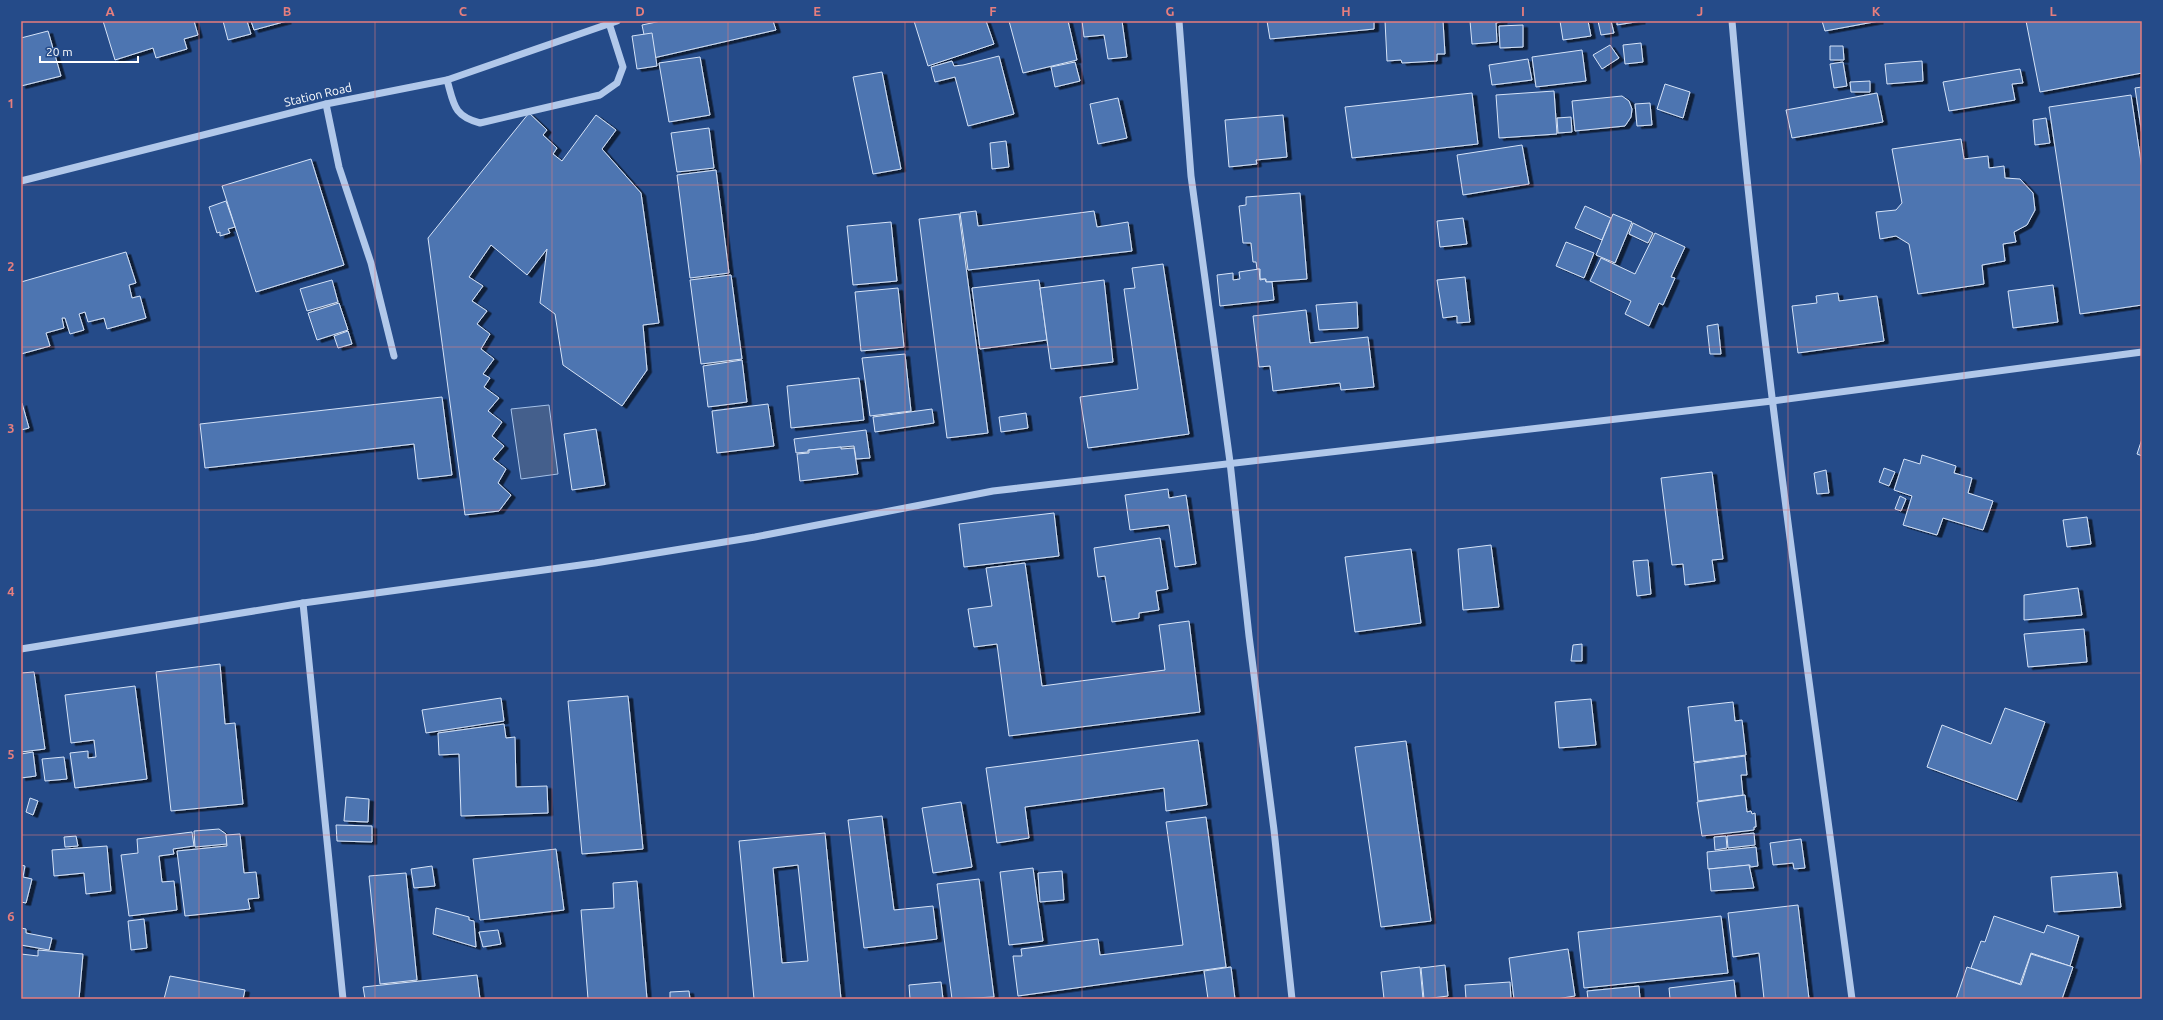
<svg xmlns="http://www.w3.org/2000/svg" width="2163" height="1020" font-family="Ubuntu,sans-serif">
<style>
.water{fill:#445f8c;stroke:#a5c2ea}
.building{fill:#4d74b1;stroke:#d5e3f7;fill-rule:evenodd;filter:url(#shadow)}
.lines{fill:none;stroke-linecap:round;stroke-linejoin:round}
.minor{stroke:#b1c8ea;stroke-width:7}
.grid{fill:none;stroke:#e67e7e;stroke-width:1;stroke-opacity:0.55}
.labels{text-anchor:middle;stroke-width:3.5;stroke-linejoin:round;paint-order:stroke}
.street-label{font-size:12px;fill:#fff;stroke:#254b89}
.neatline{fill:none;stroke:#e67e7e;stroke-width:1.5}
.grid-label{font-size:13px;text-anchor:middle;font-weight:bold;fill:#e67e7e}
</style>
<defs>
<filter id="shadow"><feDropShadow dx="4.5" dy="2.5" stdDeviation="0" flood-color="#0009"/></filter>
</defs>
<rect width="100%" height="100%" fill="#254b89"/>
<path class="water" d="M 549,405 L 558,474 L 521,479 L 511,409 Z"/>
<g class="building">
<path d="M 103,21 L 194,21 L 198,35 L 184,39 L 187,49 L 156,58 L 153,48 L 115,60 Z"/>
<path d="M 223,21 L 247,21 L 251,34 L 228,40 Z"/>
<path d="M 251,21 L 287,21 L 254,30 Z"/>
<path d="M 661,21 L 773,21 L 776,30 L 649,59 L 642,25 Z"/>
<path d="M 914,21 L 986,21 L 994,44 L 928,66 Z"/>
<path d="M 1009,21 L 1068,21 L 1077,60 L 1023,73 Z"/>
<path d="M 1082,21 L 1122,21 L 1127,57 L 1108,59 L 1104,35 L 1084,37 Z"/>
<path d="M 1267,21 L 1374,21 L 1374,29 L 1270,39 Z"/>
<path d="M 1385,21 L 1443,21 L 1445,54 L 1437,54 L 1437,61 L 1402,63 L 1401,60 L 1387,61 Z"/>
<path d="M 1470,21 L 1503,21 L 1496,23 L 1497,42 L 1472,44 Z"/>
<path d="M 1560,21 L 1588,21 L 1591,36 L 1563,40 Z"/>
<path d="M 1598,21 L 1611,21 L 1614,33 L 1601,35 Z"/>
<path d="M 1617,21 L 1641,21 L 1617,25 Z"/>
<path d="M 1822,21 L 1879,21 L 1825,31 Z"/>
<path d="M 2026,21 L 2142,21 L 2142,73 L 2040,92 Z"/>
<path d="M 1523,25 L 1523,47 L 1500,48 L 1499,26 Z"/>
<path d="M 48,31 L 61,76 L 21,86 L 21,38 Z"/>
<path d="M 652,33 L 657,66 L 637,69 L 632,36 Z"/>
<path d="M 1641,43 L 1643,62 L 1625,64 L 1623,45 Z"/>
<path d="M 1610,45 L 1619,58 L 1602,69 L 1593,55 Z"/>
<path d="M 1830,46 L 1843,46 L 1844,60 L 1830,60 Z"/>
<path d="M 1582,50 L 1586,81 L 1536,87 L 1532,57 Z"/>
<path d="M 999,56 L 1014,114 L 968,126 L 955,77 L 935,82 L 931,67 L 952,61 L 954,66 L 963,65 Z"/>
<path d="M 700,57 L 710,115 L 669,122 L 659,63 Z"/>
<path d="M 1528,59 L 1532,80 L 1492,85 L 1489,65 Z"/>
<path d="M 1922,61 L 1923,81 L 1887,84 L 1885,64 Z"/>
<path d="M 1075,62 L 1080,81 L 1055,87 L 1051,67 Z"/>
<path d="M 1843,62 L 1847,86 L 1834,88 L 1830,64 Z"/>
<path d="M 2020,69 L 2023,83 L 2012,84 L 2015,100 L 1949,111 L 1943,82 Z"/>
<path d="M 882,72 L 901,169 L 873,174 L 853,77 Z"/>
<path d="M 1870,81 L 1870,92 L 1851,92 L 1850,82 Z"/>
<path d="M 1665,84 L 1690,92 L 1683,118 L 1657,109 Z"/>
<path d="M 2142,87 L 2142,135 L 2135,88 Z"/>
<path d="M 1554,91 L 1557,134 L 1499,138 L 1496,95 Z"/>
<path d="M 1472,93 L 1478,144 L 1352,158 L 1345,107 Z"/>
<path d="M 1877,93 L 1883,122 L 1792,138 L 1786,110 Z"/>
<path d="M 2131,95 L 2142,169 L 2142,305 L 2080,314 L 2049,107 Z"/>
<path d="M 1622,96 L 1629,101 L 1632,109 L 1631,117 L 1625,126 L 1575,131 L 1572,101 Z"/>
<path d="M 1118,98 L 1127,138 L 1098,144 L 1090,104 Z"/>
<path d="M 1650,103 L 1652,125 L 1637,126 L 1635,104 Z"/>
<path d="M 529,113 L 547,130 L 543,135 L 557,148 L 553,154 L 562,161 L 596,115 L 616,130 L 602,149 L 641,193 L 659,323 L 643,325 L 647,370 L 622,406 L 563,365 L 555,314 L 540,303 L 547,249 L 527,275 L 491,245 L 469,277 L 483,286 L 472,301 L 487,311 L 477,324 L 490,334 L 481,349 L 494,359 L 483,374 L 490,378 L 484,387 L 499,398 L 488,411 L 502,422 L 492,436 L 504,446 L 493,459 L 506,469 L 498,483 L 511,495 L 499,511 L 465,515 L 428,238 Z"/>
<path d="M 1283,115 L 1287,157 L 1256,160 L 1257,164 L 1229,167 L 1225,120 Z"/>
<path d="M 1571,117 L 1572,132 L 1558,133 L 1557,118 Z"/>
<path d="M 2046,118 L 2050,143 L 2035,145 L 2033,120 Z"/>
<path d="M 709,128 L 714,168 L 677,172 L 671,133 Z"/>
<path d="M 1961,139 L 1964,159 L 1988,156 L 1989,168 L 2004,166 L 2005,178 L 2020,179 L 2033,193 L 2035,210 L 2027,225 L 2014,232 L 2016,242 L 2003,244 L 2005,261 L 1982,265 L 1984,284 L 1918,294 L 1909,244 L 1896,236 L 1880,239 L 1876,212 L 1896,210 L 1902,203 L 1892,149 Z"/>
<path d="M 1006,141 L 1009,167 L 992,169 L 990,143 Z"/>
<path d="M 1522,145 L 1529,184 L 1463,195 L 1457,155 Z"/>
<path d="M 311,159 L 344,265 L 256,292 L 222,186 Z"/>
<path d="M 716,170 L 729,273 L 690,278 L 677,175 Z"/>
<path d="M 1300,193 L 1307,279 L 1266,282 L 1266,279 L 1260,279 L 1260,269 L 1257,269 L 1256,262 L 1253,262 L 1251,243 L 1243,243 L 1239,206 L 1246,205 L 1246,197 Z"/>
<path d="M 226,201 L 235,227 L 228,229 L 230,233 L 220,236 L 220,232 L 217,233 L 209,207 Z"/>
<path d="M 1585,206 L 1611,218 L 1602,240 L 1575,228 Z"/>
<path d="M 976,211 L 978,226 L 1094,211 L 1097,227 L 1128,222 L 1132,251 L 968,270 L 960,213 Z"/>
<path d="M 959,214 L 988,433 L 947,438 L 919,219 Z"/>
<path d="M 1613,214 L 1632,222 L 1615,263 L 1596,255 Z"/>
<path d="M 1463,218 L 1467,244 L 1440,247 L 1437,221 Z"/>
<path d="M 891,222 L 897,281 L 853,285 L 847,226 Z"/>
<path d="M 1633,223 L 1653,233 L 1648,243 L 1629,234 Z"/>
<path d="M 1655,233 L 1685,247 L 1671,277 L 1675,278 L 1663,305 L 1659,303 L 1649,326 L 1625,314 L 1631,301 L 1590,281 L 1601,258 L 1635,274 Z"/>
<path d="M 1566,242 L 1594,253 L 1584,278 L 1556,266 Z"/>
<path d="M 126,252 L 136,283 L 129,285 L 132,298 L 140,296 L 146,318 L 107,329 L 104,318 L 88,322 L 85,312 L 79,314 L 84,330 L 70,334 L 65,318 L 62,318 L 64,328 L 46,333 L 50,346 L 21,354 L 21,282 Z"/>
<path d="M 1163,264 L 1189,434 L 1088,448 L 1080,397 L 1138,389 L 1124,289 L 1135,288 L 1132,268 Z"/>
<path d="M 1259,269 L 1260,280 L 1265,279 L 1266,282 L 1272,282 L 1274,300 L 1220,306 L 1217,275 L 1233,273 L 1233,280 L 1240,279 L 1239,272 Z"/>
<path d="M 731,275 L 742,359 L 701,364 L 690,280 Z"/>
<path d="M 1465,277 L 1470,322 L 1457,323 L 1457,316 L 1443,318 L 1437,280 Z"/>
<path d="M 332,280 L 338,302 L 307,311 L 300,289 Z"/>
<path d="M 1039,280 L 1047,340 L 980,349 L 972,288 Z"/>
<path d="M 1104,280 L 1113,362 L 1051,369 L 1040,288 Z"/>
<path d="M 2053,285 L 2058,322 L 2013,328 L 2008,291 Z"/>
<path d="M 898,288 L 904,347 L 861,351 L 855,292 Z"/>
<path d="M 1838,293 L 1839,301 L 1877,296 L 1884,341 L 1798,353 L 1792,306 L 1817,303 L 1816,296 Z"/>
<path d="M 1357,302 L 1358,328 L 1319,330 L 1316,305 Z"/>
<path d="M 339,303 L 348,330 L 317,340 L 308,313 Z"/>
<path d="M 1306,310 L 1310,343 L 1368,337 L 1374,387 L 1341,390 L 1340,383 L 1273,391 L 1270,366 L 1259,367 L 1253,316 Z"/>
<path d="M 1718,324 L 1721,354 L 1710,354 L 1707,326 Z"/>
<path d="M 348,331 L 352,344 L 338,348 L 334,336 Z"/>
<path d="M 905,354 L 911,411 L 870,416 L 862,358 Z"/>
<path d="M 742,360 L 747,402 L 708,407 L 703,366 Z"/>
<path d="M 859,378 L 864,420 L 791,428 L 787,386 Z"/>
<path d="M 442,397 L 452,475 L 418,479 L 414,444 L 205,468 L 200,424 Z"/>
<path d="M 22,403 L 29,428 L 21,430 L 21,404 Z"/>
<path d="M 768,404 L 774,446 L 717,453 L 712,411 Z"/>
<path d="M 932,409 L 934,423 L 875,432 L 873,417 Z"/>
<path d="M 1026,413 L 1028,428 L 1001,432 L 999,417 Z"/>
<path d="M 596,429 L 605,485 L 572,490 L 564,434 Z"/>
<path d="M 866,430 L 870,458 L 856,459 L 854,446 L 808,450 L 808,452 L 796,453 L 794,439 Z"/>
<path d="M 2142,439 L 2142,456 L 2137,454 Z"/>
<path d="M 841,447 L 841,449 L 854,448 L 858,474 L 800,481 L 797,454 L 809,453 L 809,450 Z"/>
<path d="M 1922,455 L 1956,466 L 1954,473 L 1972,478 L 1968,493 L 1993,501 L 1983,530 L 1943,518 L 1937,535 L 1903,525 L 1912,496 L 1894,490 L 1904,459 L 1920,464 Z"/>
<path d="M 1884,468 L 1895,472 L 1889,486 L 1879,482 Z"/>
<path d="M 1826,470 L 1829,493 L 1817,494 L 1814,473 Z"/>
<path d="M 1712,472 L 1723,559 L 1712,560 L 1715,581 L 1685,585 L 1683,564 L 1672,565 L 1661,478 Z"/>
<path d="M 1168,489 L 1169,498 L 1186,495 L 1196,564 L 1175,567 L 1169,525 L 1130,530 L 1125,495 Z"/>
<path d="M 1900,496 L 1906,499 L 1901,511 L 1895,509 Z"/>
<path d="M 1054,513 L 1059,556 L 964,567 L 959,524 Z"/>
<path d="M 2087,517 L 2091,544 L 2067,547 L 2063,520 Z"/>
<path d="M 1160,538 L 1168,589 L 1156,591 L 1159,610 L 1139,613 L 1139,618 L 1112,622 L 1105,576 L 1098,577 L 1094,548 Z"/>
<path d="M 1491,545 L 1499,607 L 1463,610 L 1458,549 Z"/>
<path d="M 1411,549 L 1421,623 L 1355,632 L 1345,557 Z"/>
<path d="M 1648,560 L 1651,594 L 1637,596 L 1633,561 Z"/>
<path d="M 1025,563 L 1042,686 L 1165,670 L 1159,625 L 1189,621 L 1200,712 L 1009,736 L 997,644 L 974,647 L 968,609 L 992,606 L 986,568 Z"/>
<path d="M 2078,588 L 2082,615 L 2024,620 L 2024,595 Z"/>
<path d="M 2084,629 L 2087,662 L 2028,667 L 2024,634 Z"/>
<path d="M 1582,644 L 1582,661 L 1571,661 L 1573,645 Z"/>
<path d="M 220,664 L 225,724 L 235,723 L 243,804 L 171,811 L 156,672 Z"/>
<path d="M 34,672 L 45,749 L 21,752 L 21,673 Z"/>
<path d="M 135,686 L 147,779 L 75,788 L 70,753 L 88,751 L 88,758 L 96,757 L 94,740 L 71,743 L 65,695 Z"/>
<path d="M 628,696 L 643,849 L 582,854 L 568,701 Z"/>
<path d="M 501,698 L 504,721 L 426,733 L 422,710 Z"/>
<path d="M 1591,699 L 1596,745 L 1559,748 L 1555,702 Z"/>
<path d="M 1733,702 L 1735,721 L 1742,720 L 1746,755 L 1694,762 L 1688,707 Z"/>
<path d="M 2005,708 L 2045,722 L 2017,800 L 1927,767 L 1942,725 L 1991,744 Z"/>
<path d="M 504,724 L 506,738 L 515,737 L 516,787 L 547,786 L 548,813 L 461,816 L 459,754 L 439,755 L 438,733 Z"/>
<path d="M 1198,740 L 1207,805 L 1166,811 L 1164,788 L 1025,807 L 1029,838 L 997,843 L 986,768 Z"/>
<path d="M 1406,741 L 1431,921 L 1381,927 L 1355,747 Z"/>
<path d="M 33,752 L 36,776 L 21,778 L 21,754 Z"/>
<path d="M 1745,756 L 1747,775 L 1741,775 L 1743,795 L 1698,801 L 1694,763 Z"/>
<path d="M 64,757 L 67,779 L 45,781 L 42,759 Z"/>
<path d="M 1745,795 L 1747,812 L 1751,811 L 1752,814 L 1755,813 L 1756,827 L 1754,827 L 1754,830 L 1702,836 L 1697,802 Z"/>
<path d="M 346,797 L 369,799 L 368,822 L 344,821 Z"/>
<path d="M 30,798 L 38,801 L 33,815 L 26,812 Z"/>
<path d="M 961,802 L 972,867 L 933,873 L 922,808 Z"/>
<path d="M 882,816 L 894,910 L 933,906 L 937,939 L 864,948 L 848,820 Z"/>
<path d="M 1206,817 L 1226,967 L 1018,996 L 1013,956 L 1022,956 L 1021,949 L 1098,939 L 1100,955 L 1183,945 L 1166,822 Z"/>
<path d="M 336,825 L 372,826 L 372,842 L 337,841 Z"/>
<path d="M 219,829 L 226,834 L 227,844 L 195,847 L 194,831 Z"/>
<path d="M 192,832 L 194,846 L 173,849 L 174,854 L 159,856 L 162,882 L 174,881 L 177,910 L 129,916 L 121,855 L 138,853 L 137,839 Z"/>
<path d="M 825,833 L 841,999 L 754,999 L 739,841 ZM 798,865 L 808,961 L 782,963 L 773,868 Z"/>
<path d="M 1754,833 L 1755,845 L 1728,848 L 1727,836 Z"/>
<path d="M 240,834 L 244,873 L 256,872 L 259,898 L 248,899 L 250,909 L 185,916 L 177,851 L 227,846 L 226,835 Z"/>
<path d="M 76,836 L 78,846 L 65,847 L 64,837 Z"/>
<path d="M 1726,836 L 1727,848 L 1715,850 L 1714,837 Z"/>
<path d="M 1801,839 L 1805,868 L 1794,869 L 1793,863 L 1773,865 L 1770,843 Z"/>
<path d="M 107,846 L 111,891 L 86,894 L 84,873 L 54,876 L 52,850 Z"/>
<path d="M 1756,847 L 1758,866 L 1750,867 L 1750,865 L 1708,869 L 1707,852 Z"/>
<path d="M 556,849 L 564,910 L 480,920 L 473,859 Z"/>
<path d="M 21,865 L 25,866 L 23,877 L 32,879 L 26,903 L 21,902 Z"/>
<path d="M 1749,865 L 1754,888 L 1711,891 L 1709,869 Z"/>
<path d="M 432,866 L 435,886 L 414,888 L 411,869 Z"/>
<path d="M 1033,868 L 1043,941 L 1009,945 L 1000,872 Z"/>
<path d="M 1062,871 L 1064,900 L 1040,902 L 1038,873 Z"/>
<path d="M 2117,872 L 2121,907 L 2054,912 L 2051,877 Z"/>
<path d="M 406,873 L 417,980 L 380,984 L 369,876 Z"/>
<path d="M 979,879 L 994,997 L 952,999 L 937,884 Z"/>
<path d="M 637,881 L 647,999 L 588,999 L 581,910 L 614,908 L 613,883 Z"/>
<path d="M 1798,905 L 1809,999 L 1764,999 L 1759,953 L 1733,957 L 1728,913 Z"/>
<path d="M 436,908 L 469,917 L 469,920 L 474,921 L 476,947 L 433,934 Z"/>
<path d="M 1721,916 L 1728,973 L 1584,988 L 1578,932 Z"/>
<path d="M 1994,916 L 2044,933 L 2047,925 L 2079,936 L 2070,966 L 2031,953 L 2020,984 L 1971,968 L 1981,941 L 1985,942 Z"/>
<path d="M 144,919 L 147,948 L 131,950 L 128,921 Z"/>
<path d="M 21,928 L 26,929 L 26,933 L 52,938 L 49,950 L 21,945 Z"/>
<path d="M 498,930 L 501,944 L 483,947 L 479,932 Z"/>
<path d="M 1568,949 L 1575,996 L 1556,999 L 1514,999 L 1509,958 Z"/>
<path d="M 38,950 L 83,954 L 79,999 L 21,999 L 21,954 L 38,956 Z"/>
<path d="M 2031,954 L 2073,967 L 2062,999 L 1956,999 L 1967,967 L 2021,985 Z"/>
<path d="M 1445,965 L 1448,996 L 1424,999 L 1421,968 Z"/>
<path d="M 1231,967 L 1235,999 L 1208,999 L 1204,971 Z"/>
<path d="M 1420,967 L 1423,999 L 1384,999 L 1381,972 Z"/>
<path d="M 477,975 L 480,999 L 365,999 L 363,987 Z"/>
<path d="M 170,976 L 245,990 L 243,999 L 164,999 Z"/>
<path d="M 1734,980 L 1736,999 L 1670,999 L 1669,988 Z"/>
<path d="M 941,982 L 943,999 L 910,999 L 909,985 Z"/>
<path d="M 1510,982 L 1511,999 L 1466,999 L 1465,985 Z"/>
<path d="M 1639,986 L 1640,999 L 1588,999 L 1587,991 Z"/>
<path d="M 689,991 L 690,999 L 670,999 L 670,992 Z"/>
</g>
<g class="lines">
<g class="minor">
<path d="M 1179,21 L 1191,176 L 1230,462 L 1249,636 L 1274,830 L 1292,999"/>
<path d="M 1732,21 C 1760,348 1809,674 1852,999"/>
<path d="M 447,80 C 454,104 453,116 480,123 L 600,95 L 617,83 L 623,67 L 609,23"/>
<path d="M 326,104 L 339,167 L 371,263 L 394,356"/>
<path d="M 21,181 L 326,104 L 447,80 L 617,21"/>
<path d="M 303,603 L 343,999"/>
<path d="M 21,649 L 303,603 L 595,563 L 755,537 L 993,491 L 1772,401 L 2142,352"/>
</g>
</g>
<path class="grid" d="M 199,21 L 199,999M 375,21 L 375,999M 552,21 L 552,999M 728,21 L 728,999M 905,21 L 905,999M 1082,21 L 1082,999M 1258,21 L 1258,999M 1435,21 L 1435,999M 1611,21 L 1611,999M 1788,21 L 1788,999M 1964,21 L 1964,999M 21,185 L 2142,185M 21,347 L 2142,347M 21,510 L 2142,510M 21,673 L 2142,673M 21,835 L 2142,835"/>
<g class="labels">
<g class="street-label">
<text transform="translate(318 95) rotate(-13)" y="4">Station Road</text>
</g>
</g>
<rect width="2163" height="1020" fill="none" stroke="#254b89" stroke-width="44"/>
<path d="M40 56v6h98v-6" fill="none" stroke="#ffffff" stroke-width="2"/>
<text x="46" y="56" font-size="12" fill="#ffffff" stroke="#254b89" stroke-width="3" paint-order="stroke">20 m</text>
<rect x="22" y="22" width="2119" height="976" class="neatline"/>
<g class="grid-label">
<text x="110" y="16">A</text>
<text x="287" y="16">B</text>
<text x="463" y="16">C</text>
<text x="640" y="16">D</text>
<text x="817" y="16">E</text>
<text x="993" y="16">F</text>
<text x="1170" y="16">G</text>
<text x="1346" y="16">H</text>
<text x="1523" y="16">I</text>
<text x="1700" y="16">J</text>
<text x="1876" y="16">K</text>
<text x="2053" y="16">L</text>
<text x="11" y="108">1</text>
<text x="11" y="271">2</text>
<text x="11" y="433">3</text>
<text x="11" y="596">4</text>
<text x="11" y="759">5</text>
<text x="11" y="921">6</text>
</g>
</svg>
